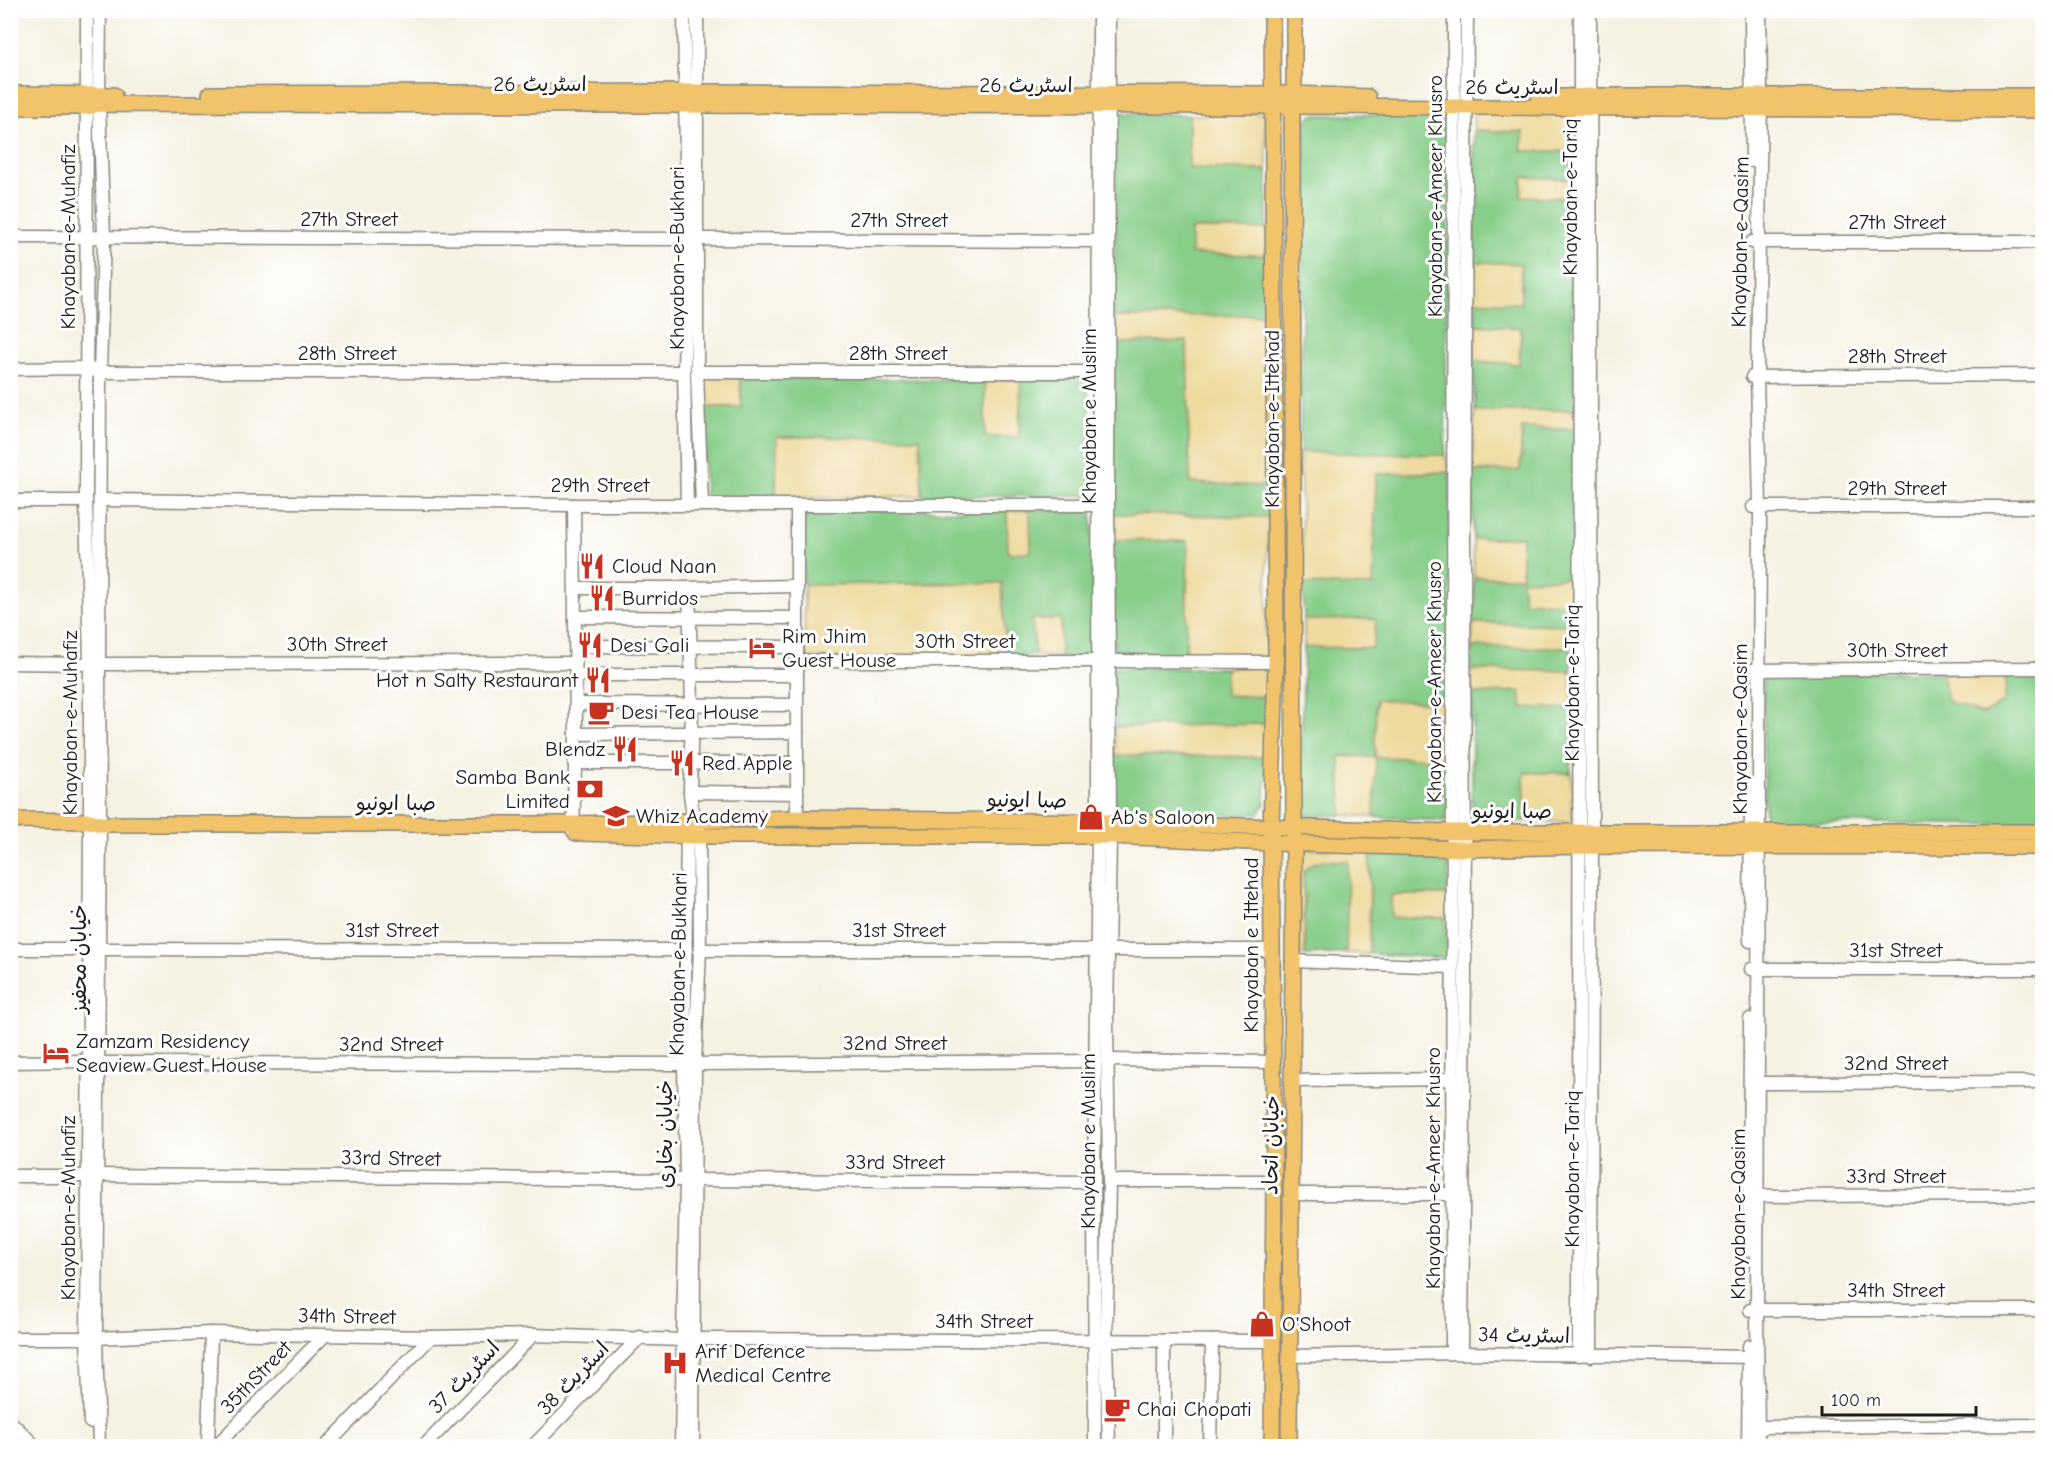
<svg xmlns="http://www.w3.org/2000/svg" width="2053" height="1457" font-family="'Comic Neue','Playpen Sans Arabic',sans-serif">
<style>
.green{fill:#88ce89;stroke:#527552;stroke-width:1.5}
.sand{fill:#eeda9e;stroke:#857b5d;stroke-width:1.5}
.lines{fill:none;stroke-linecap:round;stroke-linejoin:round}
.minor-casing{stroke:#88877f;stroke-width:15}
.major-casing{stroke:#88877f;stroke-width:18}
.minor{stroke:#fff;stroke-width:12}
.major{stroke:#f1c36a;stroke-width:15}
.labels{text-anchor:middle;stroke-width:6;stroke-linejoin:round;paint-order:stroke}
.street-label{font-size:21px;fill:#1c1c1c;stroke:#fff}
.poi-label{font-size:21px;fill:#1c1c1c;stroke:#fff;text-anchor:start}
</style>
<rect width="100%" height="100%" fill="#fff"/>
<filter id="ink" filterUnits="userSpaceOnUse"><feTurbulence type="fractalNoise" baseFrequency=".0167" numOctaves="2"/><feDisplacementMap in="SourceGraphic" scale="12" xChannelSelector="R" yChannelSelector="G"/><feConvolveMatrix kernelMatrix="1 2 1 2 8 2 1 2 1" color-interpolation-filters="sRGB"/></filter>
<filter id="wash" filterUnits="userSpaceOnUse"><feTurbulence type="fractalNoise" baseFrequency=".008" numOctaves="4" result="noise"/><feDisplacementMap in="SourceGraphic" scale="24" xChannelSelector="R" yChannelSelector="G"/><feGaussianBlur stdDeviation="1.35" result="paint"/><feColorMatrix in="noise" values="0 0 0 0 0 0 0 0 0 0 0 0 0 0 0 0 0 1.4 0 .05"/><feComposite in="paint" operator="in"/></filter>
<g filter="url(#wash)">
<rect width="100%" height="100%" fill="#f5f2e2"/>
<g class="green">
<path d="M 1116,113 L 1189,115 L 1189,168 L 1267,170 L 1267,229 L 1191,229 L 1192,254 L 1266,255 L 1268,315 L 1114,317 Z"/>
<path d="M 1447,114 L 1449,121 L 1445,455 L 1300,452 L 1305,121 L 1313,115 Z"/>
<path d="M 1474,130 L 1524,132 L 1521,151 L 1574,151 L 1573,179 L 1523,177 L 1521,195 L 1570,198 L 1574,410 L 1475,411 L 1473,361 L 1519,364 L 1521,328 L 1476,325 L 1474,301 L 1521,302 L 1521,265 L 1474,262 Z"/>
<path d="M 1187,341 L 1190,483 L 1266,486 L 1268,517 L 1111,514 L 1115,343 Z"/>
<path d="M 1088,377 L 1091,496 L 922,496 L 920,438 L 778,437 L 776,499 L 705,500 L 702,407 L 741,407 L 740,378 L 985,380 L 985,437 L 1019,436 L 1021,379 Z"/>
<path d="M 1522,428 L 1573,429 L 1572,581 L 1524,601 L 1573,604 L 1572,625 L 1473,623 L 1474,577 L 1522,576 L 1521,537 L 1473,539 L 1472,471 L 1520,470 Z"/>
<path d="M 1450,472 L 1449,703 L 1376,701 L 1376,757 L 1449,759 L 1446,821 L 1374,817 L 1375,758 L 1340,756 L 1342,815 L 1311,816 L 1303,814 L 1300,809 L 1304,647 L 1373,648 L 1375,619 L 1304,620 L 1303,584 L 1373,585 L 1376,474 Z"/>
<path d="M 801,509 L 1007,511 L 1009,553 L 1030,510 L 1092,511 L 1092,657 L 1060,658 L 1060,620 L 1033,619 L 1035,655 L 1006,657 L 951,583 L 804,585 Z"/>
<path d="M 1113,540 L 1188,541 L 1186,655 L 1114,651 Z"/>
<path d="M 1472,647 L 1571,647 L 1571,671 L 1471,670 Z"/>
<path d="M 1113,668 L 1226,668 L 1226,695 L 1269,697 L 1266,724 L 1115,727 Z"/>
<path d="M 2042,672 L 2042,825 L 1765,822 L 1763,673 Z"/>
<path d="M 1521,691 L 1522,707 L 1572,709 L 1571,773 L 1524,773 L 1526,821 L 1472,822 L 1472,694 Z"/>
<path d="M 1115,755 L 1267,757 L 1265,803 L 1259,814 L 1126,817 L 1114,809 Z"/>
<path d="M 1370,849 L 1448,852 L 1448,895 L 1391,895 L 1392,917 L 1446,918 L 1447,958 L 1369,954 Z"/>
<path d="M 1315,860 L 1348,861 L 1346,953 L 1305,955 L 1303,872 L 1308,864 Z"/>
</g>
<g class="sand">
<path d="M 1473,110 L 1577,112 L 1574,151 L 1521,151 L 1524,132 L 1474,130 Z"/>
<path d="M 1265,113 L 1267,170 L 1189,168 L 1189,115 Z"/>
<path d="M 1523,177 L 1573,179 L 1570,198 L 1521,196 Z"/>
<path d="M 1191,229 L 1267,229 L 1266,255 L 1191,254 Z"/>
<path d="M 1474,262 L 1521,264 L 1521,303 L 1474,301 Z"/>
<path d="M 1268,315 L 1266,486 L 1190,483 L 1187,341 L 1115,343 L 1114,317 Z"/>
<path d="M 1476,325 L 1521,328 L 1519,364 L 1473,361 Z"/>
<path d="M 701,376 L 740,378 L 741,407 L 702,407 Z"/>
<path d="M 1021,379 L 1019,437 L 985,437 L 985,380 Z"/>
<path d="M 1574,410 L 1573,429 L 1522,428 L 1520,470 L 1472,471 L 1475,411 Z"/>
<path d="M 777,437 L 920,438 L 922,496 L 776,499 Z"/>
<path d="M 1300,452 L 1445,455 L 1450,472 L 1376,474 L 1373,586 L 1303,584 Z"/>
<path d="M 1030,510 L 1031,552 L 1008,553 L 1007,511 Z"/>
<path d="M 1111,514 L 1268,517 L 1266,658 L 1186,655 L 1188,541 L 1113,540 Z"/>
<path d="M 1522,537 L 1522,577 L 1474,577 L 1473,539 Z"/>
<path d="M 1572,578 L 1573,604 L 1524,601 L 1522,580 Z"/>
<path d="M 1002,583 L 1006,657 L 805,658 L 804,585 Z"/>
<path d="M 1032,619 L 1061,619 L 1060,658 L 1035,655 Z"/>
<path d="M 1376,619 L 1373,648 L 1304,647 L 1304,620 Z"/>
<path d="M 1473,623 L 1572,625 L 1571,647 L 1472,647 Z"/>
<path d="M 1266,666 L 1269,697 L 1225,695 L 1226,668 Z"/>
<path d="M 1471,670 L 1571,671 L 1572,709 L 1522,707 L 1520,691 L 1472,694 Z"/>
<path d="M 1942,673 L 2000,673 L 2007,682 L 2004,702 L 1983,714 L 1947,701 Z"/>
<path d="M 1376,700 L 1449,703 L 1449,759 L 1376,757 L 1374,817 L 1342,815 L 1340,756 L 1375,757 Z"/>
<path d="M 1266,724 L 1267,757 L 1115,755 L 1115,727 Z"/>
<path d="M 1524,773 L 1571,773 L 1573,822 L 1526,821 Z"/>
<path d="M 1298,849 L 1370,849 L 1369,954 L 1346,953 L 1348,861 C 1331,861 1313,856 1303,872 L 1305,955 L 1297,955 Z"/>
<path d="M 1391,895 L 1448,895 L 1446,918 L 1391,917 Z"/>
</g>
</g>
<g filter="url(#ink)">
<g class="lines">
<g class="minor-casing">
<g id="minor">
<path d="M 87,10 L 86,501 L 90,664 L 90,830 L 87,1338 L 90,1422"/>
<path d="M 684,10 L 687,239 L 684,372 L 687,505"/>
<path d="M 697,10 L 697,372 L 702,505"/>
<path d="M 1109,10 L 1108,506 L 1110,822"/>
<path d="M 1590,10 L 1592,833 L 1591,1356"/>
<path d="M 1751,10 L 1752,161"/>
<path d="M 10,237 L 687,239"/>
<path d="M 698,239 L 1100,241"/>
<path d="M 1752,242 L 2042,242"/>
<path d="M 10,369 L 87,368 L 100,372 L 684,372"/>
<path d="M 697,372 L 1098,372"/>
<path d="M 1752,377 L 2042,375"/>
<path d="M 101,500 L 574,505 L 1099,505"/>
<path d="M 10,501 L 86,501"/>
<path d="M 797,505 L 797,818"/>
<path d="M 1753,507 L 2042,507"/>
<path d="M 575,588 L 689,588 L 797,586"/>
<path d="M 689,588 L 692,705 L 690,792 L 692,810 L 699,821 L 699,836 L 700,950 L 695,1064 L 693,1446"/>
<path d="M 576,617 L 797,618"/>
<path d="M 576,646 L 797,647"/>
<path d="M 797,661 L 1098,661"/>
<path d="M 1110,661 L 1276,662"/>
<path d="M 10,663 L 90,664"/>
<path d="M 99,664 L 575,663"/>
<path d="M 1752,670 L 2042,668"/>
<path d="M 576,675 L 797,675"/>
<path d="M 576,704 L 797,705"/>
<path d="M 576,734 L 797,732"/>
<path d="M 574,763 L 797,763"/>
<path d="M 690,792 L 797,793"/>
<path d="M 1098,822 L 1099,10"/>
<path d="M 573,831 L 576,734 L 574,505"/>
<path d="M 1750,941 L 1751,785"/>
<path d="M 10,949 L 88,949"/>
<path d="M 98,949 L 686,950"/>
<path d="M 700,950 L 1097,950"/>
<path d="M 1108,950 L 1273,950"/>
<path d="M 1292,961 L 1452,967"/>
<path d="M 1751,969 L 2042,969"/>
<path d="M 1107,1060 L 1273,1062"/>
<path d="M 10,1062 L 87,1061"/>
<path d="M 98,1063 L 684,1064"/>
<path d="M 695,1064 L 1096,1061"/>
<path d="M 1293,1081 L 1453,1079"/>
<path d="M 1753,1083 L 2042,1082"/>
<path d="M 97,1175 L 686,1180"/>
<path d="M 10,1176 L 88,1176"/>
<path d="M 696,1180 L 1094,1182"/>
<path d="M 1109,1181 L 1274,1181"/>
<path d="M 1292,1194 L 1459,1194"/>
<path d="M 1750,1196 L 2042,1195"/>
<path d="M 1749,1250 L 1750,1019"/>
<path d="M 1750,1310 L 2042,1310"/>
<path d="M 10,1338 L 96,1338 L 211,1333 L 431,1337 L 533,1335 L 682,1340"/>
<path d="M 694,1339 L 1273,1341"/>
<path d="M 1452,1353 L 1454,10"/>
<path d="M 1462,1353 L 1465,966 L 1464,521 L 1467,10"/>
<path d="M 1579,1355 L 1580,10"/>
<path d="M 1291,1356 L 1462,1353 L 1756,1357"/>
<path d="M 10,1421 L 35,1446"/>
<path d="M 1758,1427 L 2042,1425"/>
<path d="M 99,1446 L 96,1338 L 100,824 L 99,664 L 100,372 L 104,237 L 99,104 L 100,10"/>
<path d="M 208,1446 L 211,1333"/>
<path d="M 216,1446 L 325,1335"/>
<path d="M 326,1446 L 431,1337"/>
<path d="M 424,1446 L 533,1335"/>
<path d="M 533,1446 L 640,1337"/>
<path d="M 681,1446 L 686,1180 L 684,1064 L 687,828"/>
<path d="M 1095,1446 L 1094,1182 L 1098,836"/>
<path d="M 1109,1446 L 1106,1341 L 1109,1181 L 1107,1019 L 1110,836"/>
<path d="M 1164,1446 L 1164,1341"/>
<path d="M 1210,1446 L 1212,1341"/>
<path d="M 1748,1446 L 1749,1346"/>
<path d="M 1758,1446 L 1757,1310 L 1760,507 L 1757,376 L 1761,97 L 1760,10"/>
</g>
</g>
<g class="major-casing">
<g id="major">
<path d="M 1272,10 L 1276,662 L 1271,827 L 1274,1181 L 1272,1446"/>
<path d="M 10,94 L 114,95"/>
<path d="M 210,94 L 697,92 L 1294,94 L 1368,97"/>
<path d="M 1539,98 L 1589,96 L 2042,96"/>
<path d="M 10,107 L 88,107 L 99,104 L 1292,106 L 2042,110"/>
<path d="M 10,820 L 90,821 L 100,824 L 572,824 L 797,818 L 1110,822 L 1452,832 L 2042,832"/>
<path d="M 576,833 L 699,836 L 1110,836 L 1272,843 L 1465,849 L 1580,846 L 2042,847"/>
<path d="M 1289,1446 L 1294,843 L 1292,106 L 1294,94 L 1294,10"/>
</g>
</g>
<use href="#minor" class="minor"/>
<use href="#major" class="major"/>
</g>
</g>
<defs>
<g id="restaurant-bare" transform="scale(2.07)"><path d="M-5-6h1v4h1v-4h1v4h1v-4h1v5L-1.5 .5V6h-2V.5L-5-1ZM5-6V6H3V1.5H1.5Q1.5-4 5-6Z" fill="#c8321e" stroke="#fff" stroke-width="2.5" paint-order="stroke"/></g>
<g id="hotel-bare" transform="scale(2.07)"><path d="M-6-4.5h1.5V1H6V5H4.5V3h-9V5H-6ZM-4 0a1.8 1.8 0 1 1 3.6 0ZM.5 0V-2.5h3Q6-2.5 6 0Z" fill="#c8321e" stroke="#fff" stroke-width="2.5" paint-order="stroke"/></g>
<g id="cafe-bare" transform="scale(2.07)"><path d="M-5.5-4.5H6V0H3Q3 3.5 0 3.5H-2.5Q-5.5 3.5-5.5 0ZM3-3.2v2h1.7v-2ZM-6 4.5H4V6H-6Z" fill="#c8321e" stroke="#fff" stroke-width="2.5" paint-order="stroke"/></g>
<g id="bank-bare" transform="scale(2.07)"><path d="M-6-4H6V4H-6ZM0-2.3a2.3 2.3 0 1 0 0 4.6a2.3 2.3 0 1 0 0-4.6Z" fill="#c8321e" stroke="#fff" stroke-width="2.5" paint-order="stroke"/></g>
<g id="school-bare" transform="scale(2.07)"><path d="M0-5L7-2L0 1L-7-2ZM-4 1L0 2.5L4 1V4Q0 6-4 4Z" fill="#c8321e" stroke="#fff" stroke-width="2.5" paint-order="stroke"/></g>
<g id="shop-bare" transform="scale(2.07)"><path d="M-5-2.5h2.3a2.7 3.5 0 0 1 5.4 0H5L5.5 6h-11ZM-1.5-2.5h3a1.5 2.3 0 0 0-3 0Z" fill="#c8321e" stroke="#fff" stroke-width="2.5" paint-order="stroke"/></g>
<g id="hospital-bare" transform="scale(2.07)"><path d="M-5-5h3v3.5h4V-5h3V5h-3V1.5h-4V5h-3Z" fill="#c8321e" stroke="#fff" stroke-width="2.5" paint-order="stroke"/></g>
</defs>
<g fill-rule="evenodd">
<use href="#restaurant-bare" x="592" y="566"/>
<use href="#restaurant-bare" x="602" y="598"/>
<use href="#restaurant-bare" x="590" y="645"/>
<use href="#hotel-bare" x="762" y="648"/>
<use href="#restaurant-bare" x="598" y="680"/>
<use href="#cafe-bare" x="601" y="712"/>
<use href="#restaurant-bare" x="625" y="749"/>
<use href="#restaurant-bare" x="682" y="763"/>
<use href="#bank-bare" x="590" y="789"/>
<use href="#school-bare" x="616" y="816"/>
<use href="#shop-bare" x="1091" y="817"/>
<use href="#hotel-bare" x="56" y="1053"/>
<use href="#shop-bare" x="1262" y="1324"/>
<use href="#hospital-bare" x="675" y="1363"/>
<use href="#cafe-bare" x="1117" y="1409"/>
</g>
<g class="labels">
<g class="street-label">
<text x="540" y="91">اسٹریٹ 26</text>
<text x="1026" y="92">اسٹریٹ 26</text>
<text x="1512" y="94">اسٹریٹ 26</text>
<text transform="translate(1435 196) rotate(-90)" y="7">Khayaban-e-Ameer Khusro</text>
<text transform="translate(1570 197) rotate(-90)" y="7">Khayaban-e-Tariq</text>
<text x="349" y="226">27th Street</text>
<text x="899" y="227">27th Street</text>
<text x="1897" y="229">27th Street</text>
<text transform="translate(68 237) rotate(-90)" y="7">Khayaban-e-Muhafiz</text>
<text transform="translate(1740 242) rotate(-89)" y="7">Khayaban-e-Qasim</text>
<text transform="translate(677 258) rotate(-90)" y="7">Khayaban-e-Bukhari</text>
<text x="347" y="360">28th Street</text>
<text x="898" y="360">28th Street</text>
<text x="1897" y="363">28th Street</text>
<text transform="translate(1089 416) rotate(-90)" y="7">Khayaban e Muslim</text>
<text transform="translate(1272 419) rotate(-90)" y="7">Khayaban-e-Ittehad</text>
<text x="600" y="492">29th Street</text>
<text x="1897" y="495">29th Street</text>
<text x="965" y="648">30th Street</text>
<text x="337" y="651">30th Street</text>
<text x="1897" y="657">30th Street</text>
<text transform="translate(1434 682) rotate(-90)" y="7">Khayaban-e-Ameer Khusro</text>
<text transform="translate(1572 683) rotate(-90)" y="7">Khayaban-e-Tariq</text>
<text transform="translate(70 723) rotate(-90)" y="7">Khayaban-e-Muhafiz</text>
<text transform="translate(1740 729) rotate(-90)" y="7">Khayaban-e-Qasim</text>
<text transform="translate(1027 800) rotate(1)" y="7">صبا ایونیو</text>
<text x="396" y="810">صبا ایونیو</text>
<text x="1512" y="818">صبا ایونیو</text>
<text x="392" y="937">31st Street</text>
<text x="899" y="937">31st Street</text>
<text transform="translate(1251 945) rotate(-90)" y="7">Khayaban e Ittehad</text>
<text x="1896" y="957">31st Street</text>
<text transform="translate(79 959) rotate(-90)" y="7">خیابان محفیز</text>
<text transform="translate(678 964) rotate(-89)" y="7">Khayaban-e-Bukhari</text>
<text x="895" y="1050">32nd Street</text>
<text x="391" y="1051">32nd Street</text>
<text x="1896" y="1070">32nd Street</text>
<text transform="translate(665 1134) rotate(-90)" y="7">خیابان بخاری</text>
<text transform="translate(1088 1141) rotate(-90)" y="7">Khayaban e Muslim</text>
<text transform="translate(1271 1145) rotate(-89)" y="7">خیابان اتحاد</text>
<text transform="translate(391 1158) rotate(1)" y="7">33rd Street</text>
<text x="895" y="1169">33rd Street</text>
<text transform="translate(1433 1168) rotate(-90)" y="7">Khayaban-e-Ameer Khusro</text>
<text transform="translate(1572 1169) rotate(-90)" y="7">Khayaban-e-Tariq</text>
<text x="1896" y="1183">33rd Street</text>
<text transform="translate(68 1208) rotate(-90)" y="7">Khayaban-e-Muhafiz</text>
<text transform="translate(1738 1214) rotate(-90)" y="7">Khayaban-e-Qasim</text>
<text x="1896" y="1297">34th Street</text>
<text transform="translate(347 1316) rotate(1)" y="7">34th Street</text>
<text x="984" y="1328">34th Street</text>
<text transform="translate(1524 1335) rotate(1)" y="7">اسٹریٹ 34</text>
<text transform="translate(256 1377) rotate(-46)" y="7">35thStreet</text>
<text transform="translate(464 1377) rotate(-46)" y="7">اسٹریٹ 37</text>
<text transform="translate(573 1378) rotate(-46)" y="7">اسٹریٹ 38</text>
</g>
<g class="poi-label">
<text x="612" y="573">Cloud Naan</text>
<text x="622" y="605">Burridos</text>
<text x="782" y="643">Rim Jhim<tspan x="782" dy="24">Guest House</tspan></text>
<text x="610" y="652">Desi Gali</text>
<text x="578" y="687" text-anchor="end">Hot n Salty Restaurant</text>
<text x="621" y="719">Desi Tea House</text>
<text x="605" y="756" text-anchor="end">Blendz</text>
<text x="702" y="770">Red Apple</text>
<text x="570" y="784" text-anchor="end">Samba Bank<tspan x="570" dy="24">Limited</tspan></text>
<text x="636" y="823">Whiz Academy</text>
<text x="1111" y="824">Ab's Saloon</text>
<text x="76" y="1048">Zamzam Residency<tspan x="76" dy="24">Seaview Guest House</tspan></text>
<text x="1282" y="1331">O'Shoot</text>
<text x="695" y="1358">Arif Defence<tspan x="695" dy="24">Medical Centre</tspan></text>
<text x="1137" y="1416">Chai Chopati</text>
</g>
</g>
<rect width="2053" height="1457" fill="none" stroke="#fff" stroke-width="36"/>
<path d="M1822 1406v9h154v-9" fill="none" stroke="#1c1c1c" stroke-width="3"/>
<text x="1831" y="1406" font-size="18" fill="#1c1c1c" stroke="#ffffff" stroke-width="4.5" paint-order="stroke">100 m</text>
</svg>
